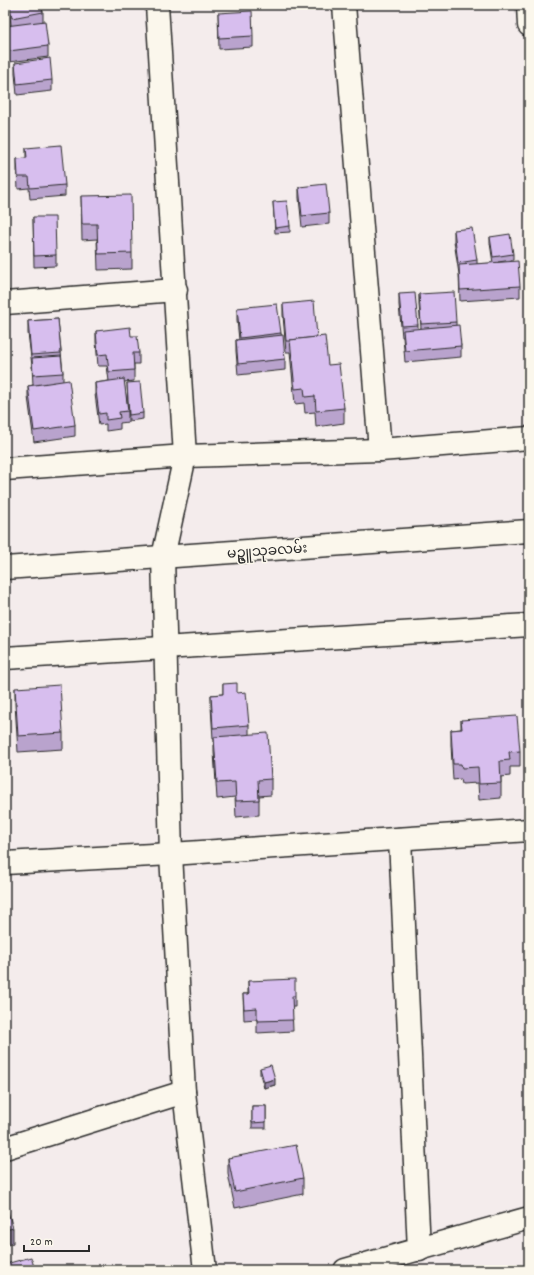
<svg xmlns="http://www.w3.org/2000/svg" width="534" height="1275" font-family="Dekko,'Noto Sans Myanmar',sans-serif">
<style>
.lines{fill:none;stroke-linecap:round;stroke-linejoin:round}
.street-casing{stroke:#2b2b2b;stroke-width:25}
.secondary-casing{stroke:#2b2b2b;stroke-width:25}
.street{stroke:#fbf7ec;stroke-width:22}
.secondary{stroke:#fbf7ec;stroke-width:22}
.wall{fill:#b9a3cd;stroke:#2b2b2b}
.shaded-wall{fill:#9685a7;stroke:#2b2b2b}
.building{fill:#d7beee;stroke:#2b2b2b}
.labels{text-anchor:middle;stroke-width:3;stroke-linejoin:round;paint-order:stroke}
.street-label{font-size:14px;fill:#2b2b2b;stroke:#fbf7ec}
</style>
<rect width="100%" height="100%" fill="#f4ecec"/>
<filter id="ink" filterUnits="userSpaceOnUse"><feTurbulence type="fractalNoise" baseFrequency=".025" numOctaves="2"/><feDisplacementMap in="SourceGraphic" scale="8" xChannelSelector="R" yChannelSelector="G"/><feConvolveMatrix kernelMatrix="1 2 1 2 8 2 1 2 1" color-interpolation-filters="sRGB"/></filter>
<g filter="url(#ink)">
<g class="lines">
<g class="street-casing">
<g id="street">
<path d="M 157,5 L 185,456 L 163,557 L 171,854 L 184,1092 L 205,1270"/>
<path d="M 344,5 L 380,450"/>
<path d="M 528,5 L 529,25"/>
<path d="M 5,303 L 176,290"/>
<path d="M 5,469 L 185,456 L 380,450 L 529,438"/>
<path d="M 5,658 L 529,625"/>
<path d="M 400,839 L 419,1250"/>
<path d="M 5,863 L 171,854 L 529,830"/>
<path d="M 5,1148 L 184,1092"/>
<path d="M 345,1270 L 529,1218"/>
</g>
</g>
<g class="secondary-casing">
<path id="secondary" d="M 5,568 L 529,531"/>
</g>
<use href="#street" class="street"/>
<use href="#secondary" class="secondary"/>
</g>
<g class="wall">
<path d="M 9,5 L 41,5 L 43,12 L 43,21 L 48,46 L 48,57 L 9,62 L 6,37 L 6,26 L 11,25 L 9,9 Z"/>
<path d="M 218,13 L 253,36 L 253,47 L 219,49 Z"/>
<path d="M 15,63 L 52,80 L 52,91 L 17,95 L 15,74 Z"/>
<path d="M 26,148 L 65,185 L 65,196 L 30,199 L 29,188 L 18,189 L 17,170 L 17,159 L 26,158 Z"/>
<path d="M 299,187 L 329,213 L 329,224 L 302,227 L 299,198 Z"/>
<path d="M 81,196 L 132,253 L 132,269 L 98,270 L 97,239 L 82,240 Z"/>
<path d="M 273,202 L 290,226 L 290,232 L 275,233 Z"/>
<path d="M 33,217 L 56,255 L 56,266 L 34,267 Z"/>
<path d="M 454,230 L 477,260 L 477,264 L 493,263 L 490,243 L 490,237 L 513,254 L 513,260 L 498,262 L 520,286 L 520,297 L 460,301 L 459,274 L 454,241 Z"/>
<path d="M 399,294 L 418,325 L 418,329 L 421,328 L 419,305 L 419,294 L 456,322 L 456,325 L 461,346 L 461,357 L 405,362 L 403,337 L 402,337 L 399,305 Z"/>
<path d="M 283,304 L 317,337 L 344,408 L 344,423 L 316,427 L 315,412 L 305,413 L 304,403 L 295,404 L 290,352 L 286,352 L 283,315 Z"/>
<path d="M 237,308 L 281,333 L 285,359 L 285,370 L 238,375 L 236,351 L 236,340 L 239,340 L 237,320 Z"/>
<path d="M 58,319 L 63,373 L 63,381 L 75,425 L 75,436 L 34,442 L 28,397 L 28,386 L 33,385 L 32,366 L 28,333 L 28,321 Z"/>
<path d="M 96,331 L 131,336 L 139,353 L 139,364 L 134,364 L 134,381 L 124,382 L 128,411 L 128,422 L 120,423 L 120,429 L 106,431 L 106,424 L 99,425 L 95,394 L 95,383 L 109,381 L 107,366 L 98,366 L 96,342 Z"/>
<path d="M 127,383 L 143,413 L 143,419 L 129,421 Z"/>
<path d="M 223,684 L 237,693 L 249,725 L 249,734 L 271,779 L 271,795 L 259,796 L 259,815 L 236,817 L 235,797 L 217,799 L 214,752 L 214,739 L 213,739 L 211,706 L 211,695 L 223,694 Z"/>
<path d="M 15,688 L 63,733 L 63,749 L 18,752 L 15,704 Z"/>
<path d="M 461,720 L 520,751 L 520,767 L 510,767 L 510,776 L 501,777 L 501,798 L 479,800 L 478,783 L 462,784 L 461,779 L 453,780 L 451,745 L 451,730 L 461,729 Z"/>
<path d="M 248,981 L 295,996 L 295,1007 L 292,1007 L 293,1031 L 257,1033 L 257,1019 L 244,1020 L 243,994 L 248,994 Z"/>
<path d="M 260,1068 L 275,1085 L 264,1088 L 260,1074 Z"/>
<rect x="252" y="1106" width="14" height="22"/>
<path d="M 228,1158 L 303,1178 L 303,1194 L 235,1208 L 228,1174 Z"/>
</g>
<g class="shaded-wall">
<path d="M 275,1079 L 275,1085 L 264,1088 L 264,1082 Z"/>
<path d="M 13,1228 L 13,1243 L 5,1246 L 5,1230 Z"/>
</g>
<g class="building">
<path d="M 10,5 L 41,5 L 43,12 L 12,18 Z"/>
<path d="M 252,11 L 253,36 L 219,38 L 218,13 Z"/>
<path d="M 45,21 L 48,46 L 9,51 L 6,26 Z"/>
<path d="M 50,58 L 52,80 L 17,84 L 15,63 Z"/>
<path d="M 61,145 L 65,185 L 30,188 L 29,177 L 18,177 L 17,159 L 27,158 L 26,148 Z"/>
<path d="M 326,184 L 329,213 L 302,216 L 299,187 Z"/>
<path d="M 131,195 L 132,253 L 98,254 L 97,224 L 82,224 L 81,196 Z"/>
<path d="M 287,201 L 290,226 L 275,228 L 273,202 Z"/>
<path d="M 33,217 L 55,217 L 56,255 L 34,256 Z"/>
<path d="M 472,228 L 477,260 L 458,263 L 454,230 Z"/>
<path d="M 510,234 L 513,254 L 493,257 L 490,237 Z"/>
<path d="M 518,261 L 520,286 L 460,290 L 459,265 Z"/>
<path d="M 454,292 L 456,322 L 421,324 L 419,294 Z"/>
<path d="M 415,293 L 418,325 L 402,326 L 399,294 Z"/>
<path d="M 314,301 L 317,337 L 290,340 L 290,341 L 286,341 L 283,304 Z"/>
<path d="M 277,304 L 281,333 L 240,338 L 237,308 Z"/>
<path d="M 58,319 L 61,353 L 31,355 L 28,321 Z"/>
<path d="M 459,325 L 461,346 L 405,351 L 403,330 Z"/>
<path d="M 130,327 L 131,336 L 137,336 L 139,353 L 133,353 L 134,370 L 109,372 L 107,354 L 98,355 L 96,331 Z"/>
<path d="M 283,335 L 285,359 L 238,364 L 236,340 Z"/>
<path d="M 325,336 L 328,365 L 339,364 L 344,408 L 316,411 L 315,396 L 305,397 L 304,388 L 295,389 L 290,340 Z"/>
<path d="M 61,356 L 63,373 L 33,375 L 32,358 Z"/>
<path d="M 124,379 L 128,411 L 119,412 L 120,418 L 106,420 L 106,413 L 99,414 L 95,383 Z"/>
<path d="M 69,380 L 75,425 L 34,431 L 28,386 Z"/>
<path d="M 140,382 L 143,413 L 129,415 L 127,383 Z"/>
<path d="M 237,683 L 237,693 L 246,692 L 249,725 L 213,728 L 211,695 L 223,694 L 223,684 Z"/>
<path d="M 60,685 L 63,733 L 18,736 L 15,688 Z"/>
<path d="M 517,716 L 520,751 L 509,752 L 510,760 L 500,761 L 501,783 L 479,784 L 478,767 L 462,768 L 461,764 L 453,764 L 451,730 L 462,729 L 461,720 Z"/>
<path d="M 268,733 L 271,779 L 258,780 L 259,800 L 236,801 L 235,782 L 217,783 L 214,737 Z"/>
<path d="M 295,979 L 295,996 L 292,996 L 293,1020 L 257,1021 L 257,1008 L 244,1009 L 243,994 L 249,994 L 248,981 Z"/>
<path d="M 271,1065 L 275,1079 L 264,1082 L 260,1068 Z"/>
<path d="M 252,1106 L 266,1106 L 266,1122 L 252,1123 Z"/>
<path d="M 296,1145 L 303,1178 L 235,1192 L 228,1158 Z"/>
<path d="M 5,1202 L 13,1228 L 5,1230 Z"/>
<path d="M 31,1257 L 35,1270 L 8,1270 L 6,1264 Z"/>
</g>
</g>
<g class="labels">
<g class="street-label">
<text transform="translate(267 550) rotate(-4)" y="5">မဥ္ဇူသုခလမ်း</text>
</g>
</g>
<rect width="534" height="1275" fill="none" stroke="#fbf7ec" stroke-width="20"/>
<rect x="10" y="10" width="514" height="1255" fill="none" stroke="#2b2b2b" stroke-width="1.5" filter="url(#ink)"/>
<path d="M24 1245v6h65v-6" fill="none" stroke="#2b2b2b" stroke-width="2"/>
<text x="30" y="1245" font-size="12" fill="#2b2b2b" stroke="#fbf7ec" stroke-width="3" paint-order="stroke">20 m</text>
</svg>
